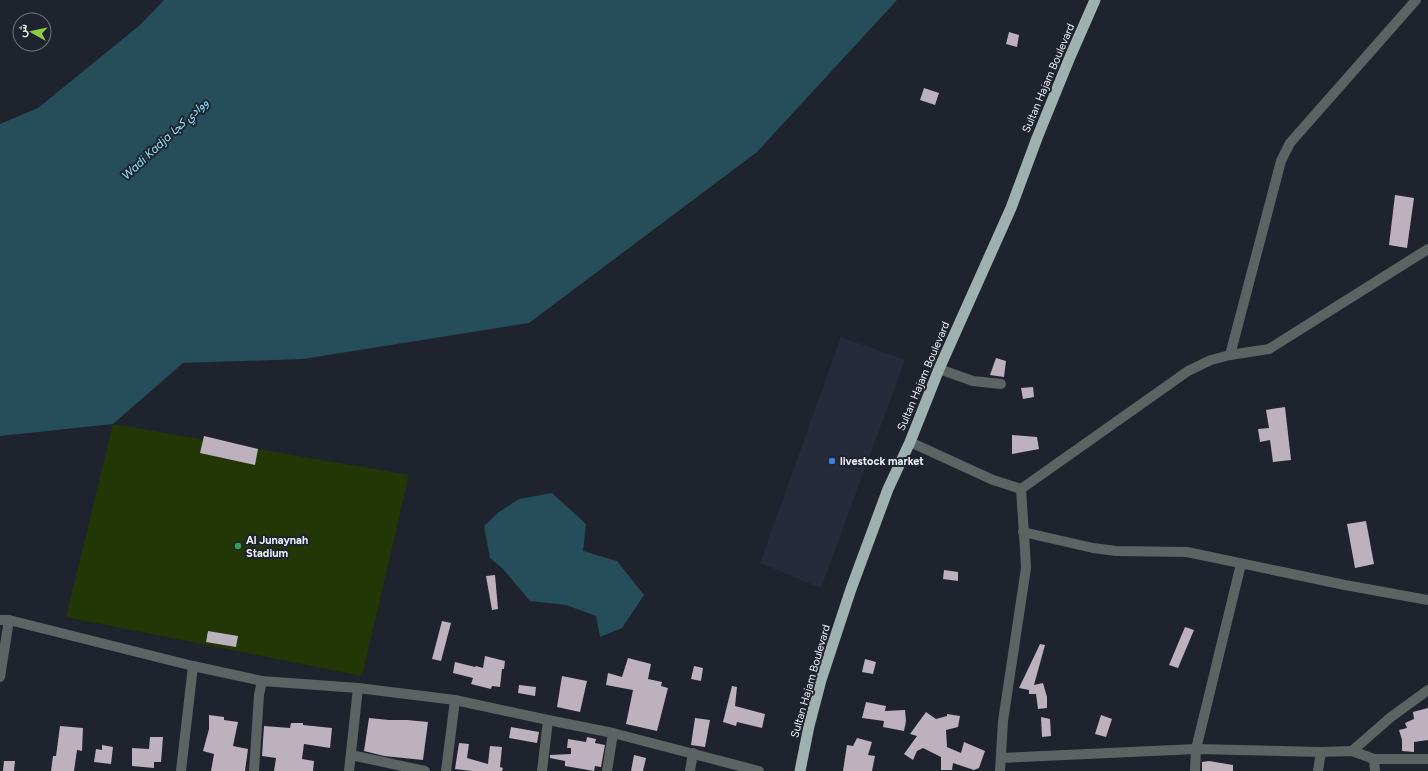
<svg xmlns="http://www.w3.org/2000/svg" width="1428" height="771" font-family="Figtree,Vazirmatn,sans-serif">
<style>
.built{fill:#252b3b}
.green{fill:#233606}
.water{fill:#254d5a}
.building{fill:#bcb1bc}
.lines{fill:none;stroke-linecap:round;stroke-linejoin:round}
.minor{stroke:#5b6363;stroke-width:10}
.trunk{stroke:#9eb0b0;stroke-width:11}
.shop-dot{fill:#3f7fe0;stroke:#1f232d;stroke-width:1.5}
.leisure-dot{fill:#2e9e5b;stroke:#1f232d;stroke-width:1.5}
.labels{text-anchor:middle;stroke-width:4;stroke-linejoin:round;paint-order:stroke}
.street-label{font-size:11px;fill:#eef1f9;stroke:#1f232d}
.poi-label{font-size:11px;font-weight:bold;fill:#eef1f9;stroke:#1f232d;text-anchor:start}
.water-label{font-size:12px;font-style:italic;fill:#8ae0fd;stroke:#1f232d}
</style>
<rect width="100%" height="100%" fill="#1f232d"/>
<path class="built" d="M 841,337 L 905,360 L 821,588 L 760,563 Z"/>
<path class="green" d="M 113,424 L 409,475 L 362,676 L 66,617 Z"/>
<g class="water">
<path d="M 164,0 L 897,0 L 757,152 L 529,323 L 303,359 L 183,363 L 113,424 L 0,436 L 0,124 L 38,108 L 140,25 Z"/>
<path d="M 552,493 L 586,524 L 583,551 L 617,561 L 644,595 L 622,628 L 600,637 L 596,616 L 566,605 L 530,601 L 503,569 L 490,558 L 484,526 L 499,512 L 519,499 Z"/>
</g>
<g class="building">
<path d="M 1009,32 L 1019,35 L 1017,47 L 1006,44 Z"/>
<path d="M 924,88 L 939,93 L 935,105 L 920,100 Z"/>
<path d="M 1395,195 L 1414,198 L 1407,248 L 1389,245 Z"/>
<path d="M 996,358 L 1006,361 L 1004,377 L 990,375 Z"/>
<path d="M 1033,387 L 1034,397 L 1023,399 L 1021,388 Z"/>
<path d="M 1285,407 L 1291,460 L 1273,462 L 1270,440 L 1260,442 L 1258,429 L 1269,428 L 1266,410 Z"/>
<path d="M 1012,435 L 1037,437 L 1039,449 L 1012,454 Z"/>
<path d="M 204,436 L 258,449 L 255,465 L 200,453 Z"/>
<path d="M 1366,521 L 1374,564 L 1355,568 L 1347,524 Z"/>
<path d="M 944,570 L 958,572 L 958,581 L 943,579 Z"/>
<path d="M 495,575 L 498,609 L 492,610 L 486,576 Z"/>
<path d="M 442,621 L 451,623 L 441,661 L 432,659 Z"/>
<path d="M 1185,627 L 1194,630 L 1178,668 L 1169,665 Z"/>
<path d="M 208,631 L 238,636 L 236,647 L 206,642 Z"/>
<path d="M 1040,644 L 1045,645 L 1034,685 L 1043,683 L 1047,697 L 1047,708 L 1038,709 L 1036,694 L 1029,694 L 1029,690 L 1019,688 Z"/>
<path d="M 485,656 L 505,661 L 504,669 L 502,669 L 500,687 L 492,686 L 491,689 L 471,684 L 473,678 L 453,673 L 455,662 L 475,667 L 476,666 L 483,668 Z"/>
<path d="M 628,658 L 651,664 L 648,679 L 662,682 L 661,686 L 668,688 L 657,731 L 626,724 L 633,690 L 606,685 L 608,673 L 622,677 Z"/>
<path d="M 865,659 L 876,662 L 873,674 L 862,672 Z"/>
<path d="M 694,666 L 703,668 L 701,681 L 691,679 Z"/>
<path d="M 562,676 L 587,681 L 580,712 L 557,707 Z"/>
<path d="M 519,685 L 536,687 L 535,696 L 518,693 Z"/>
<path d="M 732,686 L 737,687 L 735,706 L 765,714 L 762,728 L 737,722 L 736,726 L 723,722 Z"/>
<path d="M 866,702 L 886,706 L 885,711 L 905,710 L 906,721 L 904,731 L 883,727 L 884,721 L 862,718 Z"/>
<path d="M 1428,708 L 1428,740 L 1414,742 L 1414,752 L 1402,751 L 1402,740 L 1399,730 L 1407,728 L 1405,723 L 1414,719 L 1413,712 Z"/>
<path d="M 926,712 L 936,719 L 947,716 L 947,714 L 960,716 L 958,727 L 946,730 L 947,747 L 961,753 L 964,742 L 985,751 L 979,768 L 974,770 L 953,763 L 952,770 L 941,770 L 941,757 L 923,748 L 917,751 L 913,760 L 904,754 L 917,736 L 910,734 Z"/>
<path d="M 209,715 L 224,717 L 224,720 L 238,722 L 233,746 L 248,749 L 245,771 L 211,771 L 214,754 L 203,751 L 209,729 Z"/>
<path d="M 1101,715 L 1112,719 L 1106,737 L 1095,734 Z"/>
<path d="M 1041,717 L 1050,719 L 1051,736 L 1042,737 Z"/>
<path d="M 369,718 L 389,720 L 407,720 L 428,722 L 423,760 L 384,756 L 364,751 Z"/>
<path d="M 695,718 L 710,720 L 705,747 L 691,745 Z"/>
<path d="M 291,723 L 303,723 L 303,725 L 332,728 L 330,748 L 304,744 L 302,759 L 314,761 L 313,771 L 274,771 L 276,758 L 262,756 L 264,726 L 290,728 Z"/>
<path d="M 60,726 L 83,728 L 82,751 L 77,750 L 74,771 L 51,771 L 53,756 L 56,756 Z"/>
<path d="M 511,727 L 539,732 L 537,743 L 509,738 Z"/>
<path d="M 150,737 L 163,737 L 161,762 L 154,762 L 154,768 L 132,766 L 132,748 L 149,749 Z"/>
<path d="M 587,737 L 596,739 L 595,743 L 605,745 L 601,767 L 595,766 L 594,771 L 565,766 L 565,761 L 550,758 L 550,755 L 571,754 L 571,748 L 567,748 L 568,739 L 586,742 Z"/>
<path d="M 857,738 L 872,742 L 868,755 L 875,756 L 872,771 L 843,771 L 847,745 L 853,746 Z"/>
<path d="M 459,743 L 469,744 L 467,758 L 488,764 L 490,746 L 502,747 L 500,767 L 503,768 L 502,771 L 472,771 L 455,769 Z"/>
<path d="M 102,745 L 113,747 L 111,764 L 94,762 L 96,749 L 102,750 Z"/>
<path d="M 634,755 L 646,758 L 643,771 L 631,771 Z"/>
<path d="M 4,761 L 15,761 L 14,771 L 3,771 Z"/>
<path d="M 1209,761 L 1233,765 L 1233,771 L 1202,771 L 1202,762 Z"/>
</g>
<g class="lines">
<g class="minor">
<path d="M 1230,355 L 1281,161 L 1290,143 L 1416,0"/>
<path d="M 939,369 L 973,381 L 1001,384"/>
<path d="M 910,442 L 993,480 L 1021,489 L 1025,549 L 1026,568 L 1003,721 L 1000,771"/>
<path d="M 1021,489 L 1188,371 L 1211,360 L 1230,355 L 1269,349 L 1428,249"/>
<path d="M 1023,532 L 1093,548 L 1116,551 L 1187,552 L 1345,585 L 1428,600"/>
<path d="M 0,620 L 9,620 L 193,666 L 262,681 L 358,688 L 455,700 L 548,720 L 613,733 L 759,771"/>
<path d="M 0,677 L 9,620"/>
<path d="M 1352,751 L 1391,717 L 1428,690"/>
<path d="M 351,755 L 425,771"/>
<path d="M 1001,758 L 1196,749 L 1321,752 L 1352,751 L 1374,759 L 1428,759"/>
<path d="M 1374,759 L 1375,771"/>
<path d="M 181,771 L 193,666"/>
<path d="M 254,771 L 259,695 L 262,681"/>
<path d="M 349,771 L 358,688"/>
<path d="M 446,771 L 455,700"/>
<path d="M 542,771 L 548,720"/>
<path d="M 607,771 L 613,733"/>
<path d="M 690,771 L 693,753"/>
<path d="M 1195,771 L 1196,749 L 1241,564"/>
<path d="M 1318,771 L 1321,752"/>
</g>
<path class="trunk" d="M 800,771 L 809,726 L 821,680 L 851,589 L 888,489 L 910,442 L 939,369 L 1011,208 L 1037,138 L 1070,57 L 1095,0"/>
</g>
<circle class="shop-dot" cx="832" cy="461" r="4"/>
<circle class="leisure-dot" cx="238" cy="546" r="4"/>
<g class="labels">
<g class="street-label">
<text transform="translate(1048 78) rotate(-67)" y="4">Sultan Hajam Boulevard</text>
<text transform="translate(923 376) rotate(-67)" y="4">Sultan Hajam Boulevard</text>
<text transform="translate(810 681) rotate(-74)" y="4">Sultan Hajam Boulevard</text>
</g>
<g class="poi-label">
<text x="840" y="465">livestock market</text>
<text x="246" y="544">Al Junaynah<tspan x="246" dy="13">Stadium</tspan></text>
</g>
<g class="water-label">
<text transform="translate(165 139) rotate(-43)" y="4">Wadi Kadja ووادي كجا</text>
</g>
</g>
<g transform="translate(32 32) rotate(278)"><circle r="19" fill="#1f232d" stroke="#72757f"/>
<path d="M0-3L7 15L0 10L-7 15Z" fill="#8fcd42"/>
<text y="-6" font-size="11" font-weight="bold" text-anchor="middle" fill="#eef1f9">ش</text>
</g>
</svg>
